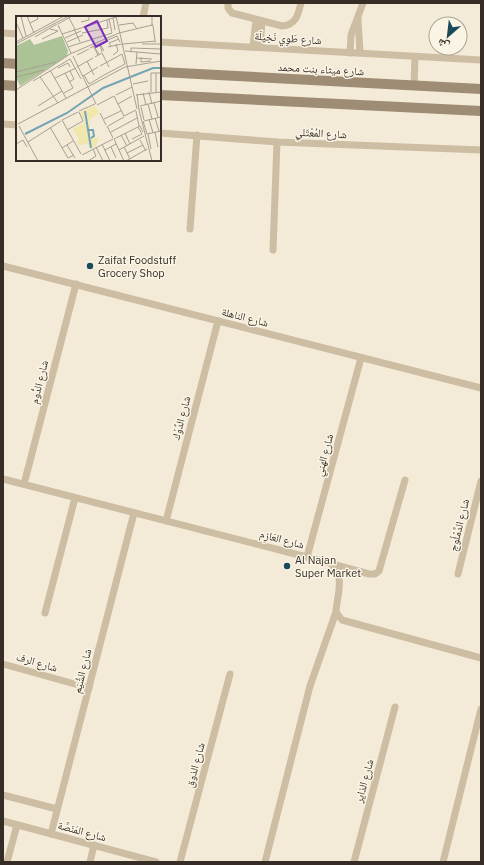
<svg xmlns="http://www.w3.org/2000/svg" width="484" height="865" font-family="'IBM Plex Sans','Noto Naskh Arabic',sans-serif">
<style>
.lines{fill:none;stroke-linecap:round;stroke-linejoin:round}
.minor{stroke:#ccbda3;stroke-width:7}
.secondary{stroke:#9f8c75;stroke-width:10}
.poi-dot{fill:#194a5a;stroke:#faf4e5;stroke-width:1.5}
.labels{text-anchor:middle;stroke-width:3;stroke-linejoin:round;paint-order:stroke}
.street-label{font-size:11px;fill:#362e26;stroke:#faf4e5}
.poi-label{font-size:11px;fill:#362e26;stroke:#faf4e5;text-anchor:start}
.inset-river{fill:none;stroke:#75a4b2;stroke-width:2}
.inset-road{fill:none;stroke:#a79f91;stroke-width:1}
.view{fill:#7b2cbf;fill-opacity:0.15;stroke:#7b2cbf;stroke-width:2}
.inset-edge{fill:none;stroke:#362e26;stroke-width:2}
</style>
<rect width="100%" height="100%" fill="#f3ebd8"/>
<g class="lines">
<g class="minor">
<path d="M 228,3 L 228,8 L 232,13 L 282,26 C 296,25 298,15 301,3"/>
<path d="M 143,17 L 146,3"/>
<path d="M 358,19 L 360,53"/>
<path d="M 3,33 L 17,34"/>
<path d="M 160,42 L 481,60"/>
<path d="M 253,46 L 256,20"/>
<path d="M 260,47 L 262,21"/>
<path d="M 350,53 L 351,35 L 363,3"/>
<path d="M 414,86 L 415,57"/>
<path d="M 3,124 L 17,125"/>
<path d="M 160,133 L 277,142 L 481,150"/>
<path d="M 190,229 L 197,135"/>
<path d="M 273,250 L 277,142"/>
<path d="M 3,266 L 481,388"/>
<path d="M 3,479 L 330,563 C 346,578 337,593 336,612 L 342,620 L 481,658"/>
<path d="M 24,484 L 76,284"/>
<path d="M 166,521 L 218,321"/>
<path d="M 307,557 L 361,358"/>
<path d="M 332,564 L 369,574 L 375,574 L 379,571 L 405,480"/>
<path d="M 458,574 L 481,481"/>
<path d="M 45,613 L 75,498"/>
<path d="M 3,664 L 89,688"/>
<path d="M 3,795 L 57,809"/>
<path d="M 3,821 L 156,862"/>
<path d="M 51,834 L 134,513"/>
<path d="M 7,862 L 17,825"/>
<path d="M 90,862 L 94,845"/>
<path d="M 180,862 L 230,674"/>
<path d="M 265,862 L 310,686 L 336,612"/>
<path d="M 354,862 L 395,707"/>
<path d="M 443,862 L 481,709"/>
</g>
<g class="secondary">
<path d="M 3,63 L 17,64"/>
<path d="M 160,72 L 481,89"/>
<path d="M 3,85 L 17,86"/>
<path d="M 160,95 L 481,111"/>
</g>
</g>
<g class="poi-dot">
<circle cx="90" cy="266" r="4"/>
<circle cx="287" cy="566" r="4"/>
</g>
<g class="labels">
<g class="street-label">
<text transform="translate(288 38) rotate(4)" y="4">شارع طَوِي نَخِيلَة</text>
<text transform="translate(321 69) rotate(3)" y="4">شارع ميثاء بنت محمد</text>
<text transform="translate(321 133) rotate(3)" y="4">شارع المُعْتَلي</text>
<text transform="translate(245 317) rotate(14)" y="4">شارع الناهلة</text>
<text transform="translate(39 382) rotate(-76)" y="4">شارع الدُّوم</text>
<text transform="translate(181 418) rotate(-75)" y="4">شارع الدَّوْك</text>
<text transform="translate(324 455) rotate(-75)" y="4">شارع الهني</text>
<text transform="translate(459 525) rotate(-76)" y="4">شارع الدَّمْلُوج</text>
<text transform="translate(282 539) rotate(15)" y="4">شارع العَازِم</text>
<text transform="translate(37 662) rotate(16)" y="4">شارع الرف</text>
<text transform="translate(82 671) rotate(-76)" y="4">شارع الشِّيَم</text>
<text transform="translate(195 765) rotate(-75)" y="4">شارع الذوق</text>
<text transform="translate(364 781) rotate(-75)" y="4">شارع الذاير</text>
<text transform="translate(82 831) rotate(15)" y="4">شارع المَنَصَّة</text>
</g>
<g class="poi-label">
<text x="98" y="264">Zaifat Foodstuff<tspan x="98" dy="13">Grocery Shop</tspan></text>
<text x="295" y="564">Al Najan<tspan x="295" dy="13">Super Market</tspan></text>
</g>
</g>
<g transform="translate(16 16)">
<rect width="145" height="145" fill="#f3ebd8"/>
<path d="M 46,20 L 52,35 L 51,40 L 4,70 L 0,61 L 0,30 L 14,23 L 18,29 Z" fill="#acc397"/>
<path d="M 79,90 L 83,97 L 74,103 L 74,113 L 70,94 L 68,95 L 74,132 L 76,132 L 75,122 L 83,122 L 80,130 L 74,133 L 71,127 L 63,130 L 61,126 L 63,124 L 57,113 L 69,106 L 64,96 Z" fill="#f1e6ac"/>
<path class="inset-river" d="M 69,95 L 75,132M 73,114 L 77,114 L 78,120 L 75,122M 9,118 L 51,97 L 87,72 L 137,52 L 145,52"/>
<path class="inset-road" d="M 5,0 L 10,20M 11,0 L 18,17M 100,0 L 121,93M 136,0 L 136,10 L 137,8M 53,2 L 59,13M 97,2 L 99,14M 93,3 L 96,17M 0,6 L 7,22M 65,6 L 73,4 L 73,0M 14,7 L 22,3 L 21,0M 42,8 L 56,0M 42,9 L 55,37M 103,9 L 117,7 L 121,13M 137,10 L 139,24M 58,13 L 64,26M 66,17 L 92,12 L 91,4M 46,18 L 100,1M 19,21 L 41,8M 49,22 L 65,15M 26,23 L 42,15 L 34,13M 0,26 L 48,0M 51,26 L 67,19M 0,28 L 53,0M 107,28 L 140,25 L 138,26M 126,28 L 145,28M 95,30 L 93,27 L 103,23M 52,31 L 96,17M 92,31 L 106,28M 74,32 L 101,20 L 104,26M 109,35 L 145,38M 86,36 L 84,28 L 88,35M 115,36 L 115,32 L 145,33M 61,39 L 73,33M 82,39 L 78,31 L 83,38M 97,39 L 102,35 L 100,28M 57,40 L 80,88M 79,41 L 86,37 L 93,51M 125,41 L 125,46 L 135,45M 120,42 L 136,43M 71,45 L 78,59M 120,48 L 121,36M 84,50 L 106,38M 61,51 L 77,42M 42,52 L 52,47 L 54,51M 34,54 L 50,82M 0,56 L 40,46M 29,58 L 54,43 L 65,63M 68,59 L 73,68 L 88,59M 88,59 L 109,48 L 106,38M 67,60 L 82,51M 0,61 L 28,54M 24,61 L 42,87M 39,62 L 60,52M 17,65 L 29,58M 53,66 L 58,63 L 54,55M 117,68 L 132,65M 0,74 L 54,38 L 103,17 L 136,9M 133,76 L 136,88M 135,76 L 135,57 L 145,57M 140,76 L 140,57M 48,77 L 57,72 L 49,57M 127,77 L 130,89M 121,78 L 123,94M 100,79 L 116,71M 120,79 L 145,76M 98,80 L 108,100M 138,87 L 142,101M 102,88 L 116,80M 132,88 L 136,103M 81,89 L 98,80M 22,90 L 46,75M 124,90 L 145,85M 125,91 L 128,104M 123,94 L 136,145M 63,95 L 79,88M 120,95 L 123,110M 84,97 L 90,109M 108,100 L 120,94M 139,102 L 143,115M 88,103 L 105,95M 133,103 L 137,117M 46,104 L 65,138M 46,104 L 62,96M 127,105 L 131,118 L 145,115M 128,105 L 145,101M 2,108 L 109,51 L 145,45M 3,110 L 22,145M 91,110 L 97,122M 92,110 L 108,101M 34,111 L 52,142 L 58,139M 51,114 L 67,105 L 63,96M 95,116 L 121,102M 139,116 L 142,131M 109,117 L 114,128M 132,118 L 135,133M 105,119 L 111,130M 98,123 L 124,110 L 127,116M 98,123 L 108,145M 116,123 L 126,118 L 122,111M 124,124 L 130,135M 12,126 L 45,105M 0,128 L 7,124 L 11,131M 86,128 L 94,145M 51,129 L 59,142M 80,131 L 87,145M 95,131 L 100,142M 108,131 L 114,143M 46,132 L 57,125M 89,134 L 100,128M 103,134 L 128,120M 111,137 L 127,129M 66,139 L 97,123M 72,145 L 80,140 L 77,133M 110,145 L 131,133"/>
<path class="view" d="M 81,5 L 91,25 L 80,31 L 69,11 Z"/>
<rect width="145" height="145" class="inset-edge"/>
</g>
<rect width="484" height="865" fill="none" stroke="#362e26" stroke-width="8"/>
<g transform="translate(448 36) rotate(208)"><circle r="19" fill="#faf4e5" stroke="#aca599"/>
<path d="M0-3L7 15L0 10L-7 15Z" fill="#194a5a"/>
<text y="-6" font-size="11" font-weight="bold" text-anchor="middle" fill="#362e26">ش</text>
</g>
</svg>
